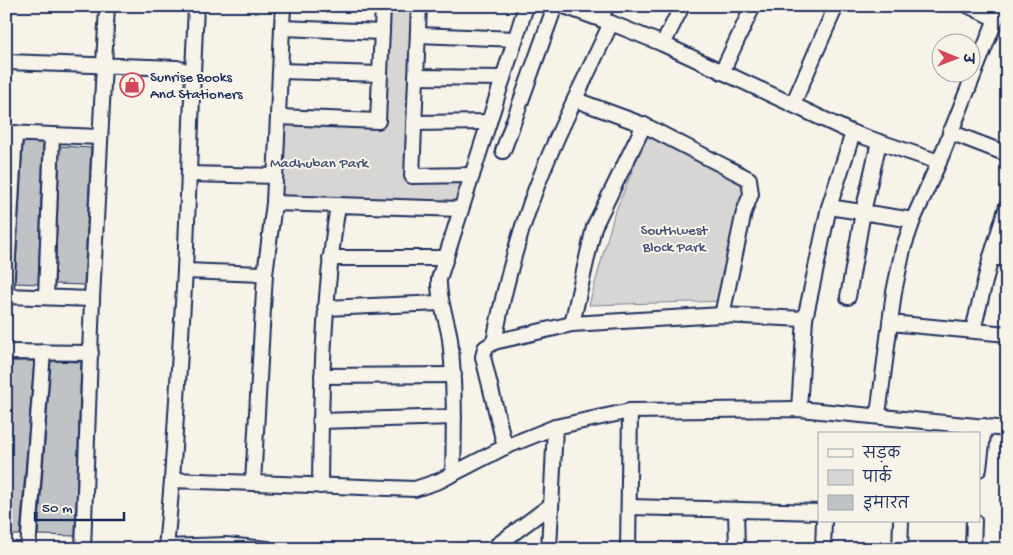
<svg xmlns="http://www.w3.org/2000/svg" width="1013" height="555" font-family="'Gochi Hand','Playpen Sans Deva',sans-serif">
<style>
.green{fill:#d7d6d4;stroke:#798299}
.building{fill:#c0c3c5;stroke:#1b2f5e}
.lines{fill:none;stroke-linecap:round;stroke-linejoin:round}
.minor-casing{stroke:#1b2f5e;stroke-width:18}
.minor{stroke:#f7f3e8;stroke-width:14}
.labels{text-anchor:middle;stroke-width:4;stroke-linejoin:round;paint-order:stroke}
.poi-label{font-size:15px;fill:#1b2f5e;stroke:#f7f3e8;text-anchor:start}
.park-label{font-size:15px;fill:#415076;stroke:#f7f3e8}
</style>
<rect width="100%" height="100%" fill="#f7f3e8"/>
<filter id="ink" filterUnits="userSpaceOnUse"><feTurbulence type="fractalNoise" baseFrequency=".02" numOctaves="2"/><feDisplacementMap in="SourceGraphic" scale="10" xChannelSelector="R" yChannelSelector="G"/><feConvolveMatrix kernelMatrix="1 2 1 2 8 2 1 2 1" color-interpolation-filters="sRGB"/></filter>
<g filter="url(#ink)">
<g class="green">
<path d="M 383,6 L 419,6 L 412,176 L 472,175 L 461,209 L 274,203 L 278,117 L 378,121 Z"/>
<path d="M 647,135 L 751,175 L 726,301 L 589,305 L 614,215 Z"/>
</g>
<g class="building">
<path d="M 23,142 L 43,143 L 38,284 L 15,283 Z"/>
<path d="M 60,146 L 91,148 L 84,285 L 55,284 Z"/>
<path d="M 10,361 L 34,361 L 20,535 L 6,535 Z"/>
<path d="M 51,361 L 81,362 L 75,536 L 38,535 Z"/>
</g>
<g class="lines">
<g class="minor-casing">
<g id="minor">
<path d="M 419,6 L 412,176 L 472,175"/>
<path d="M 564,6 L 611,23"/>
<path d="M 969,6 L 996,19"/>
<path d="M 601,19 L 606,6"/>
<path d="M 282,28 L 382,32"/>
<path d="M 418,35 L 516,39"/>
<path d="M 663,44 L 682,6"/>
<path d="M 6,62 L 177,68 L 193,73 L 185,271 L 172,480"/>
<path d="M 280,71 L 380,74"/>
<path d="M 722,72 L 753,6"/>
<path d="M 193,73 L 196,6"/>
<path d="M 416,77 L 503,78"/>
<path d="M 576,100 L 644,125"/>
<path d="M 793,104 L 836,6"/>
<path d="M 278,117 L 378,121 L 383,6"/>
<path d="M 414,123 L 489,122"/>
<path d="M 950,132 L 1007,154"/>
<path d="M 7,133 L 99,137"/>
<path d="M 503,151 L 555,6"/>
<path d="M 189,174 L 275,176"/>
<path d="M 274,203 L 338,205"/>
<path d="M 829,207 L 913,220"/>
<path d="M 991,257 L 1007,206"/>
<path d="M 330,258 L 446,258"/>
<path d="M 185,271 L 265,274"/>
<path d="M 6,291 L 15,133"/>
<path d="M 6,296 L 92,299"/>
<path d="M 46,297 L 52,135"/>
<path d="M 848,297 L 863,212 L 879,142"/>
<path d="M 325,308 L 441,303"/>
<path d="M 890,323 L 1007,334"/>
<path d="M 572,324 L 594,227 L 644,125 L 749,179 L 751,194 L 744,212 L 722,315"/>
<path d="M 973,330 L 991,257 L 1007,259"/>
<path d="M 494,342 C 503,294 515,247 531,202 C 553,140 584,82 611,23 L 663,44 L 853,133 L 939,162"/>
<path d="M 6,352 L 91,353"/>
<path d="M 322,376 L 454,375"/>
<path d="M 799,409 L 805,319 L 829,207 L 853,133"/>
<path d="M 878,415 L 894,292 L 903,249 L 913,220 L 939,162 L 1001,6"/>
<path d="M 320,421 L 454,417"/>
<path d="M 505,447 L 483,357 L 485,348 L 494,342 L 572,324 L 722,315 L 805,319"/>
<path d="M 979,469 L 984,426"/>
<path d="M 453,474 C 454,429 455,384 450,339 C 447,318 438,300 439,279 L 526,6"/>
<path d="M 253,483 L 265,274 L 274,203 L 283,6"/>
<path d="M 320,486 C 321,392 323,298 338,205 L 461,209"/>
<path d="M 630,507 L 819,512"/>
<path d="M 736,510 L 737,549"/>
<path d="M 166,547 L 226,545 L 268,549"/>
<path d="M 28,549 L 43,352"/>
<path d="M 83,549 L 92,299 L 107,6"/>
<path d="M 166,549 L 172,480 L 415,489 L 439,481 L 505,447 L 555,427 L 630,411 L 799,409 L 1007,429"/>
<path d="M 492,549 L 551,505"/>
<path d="M 549,549 L 555,427"/>
<path d="M 628,549 L 630,411"/>
<path d="M 823,549 L 824,521"/>
<path d="M 900,549 L 901,521"/>
<path d="M 973,549 L 974,521"/>
</g>
</g>
<use href="#minor" class="minor"/>
</g>
</g>
<defs>
<g id="shop-ring" transform="scale(1.25)"><circle r="9.5" fill="#f7f3e8" stroke="#d1495b" stroke-width="1.5"/><path d="M-5-2.5h2.3a2.7 3.5 0 0 1 5.4 0H5L5.5 6h-11ZM-1.5-2.5h3a1.5 2.3 0 0 0-3 0Z" fill="#d1495b"/></g>
</defs>
<g fill-rule="evenodd">
<use href="#shop-ring" x="132" y="85"/>
</g>
<g class="labels">
<g class="poi-label">
<text x="150" y="81">Sunrise Books<tspan x="150" dy="17">And Stationers</tspan></text>
</g>
<g class="park-label">
<text x="319" y="167">Madhuban Park</text>
<text x="674" y="234">Southwest<tspan x="674" dy="17">Block Park</tspan></text>
</g>
</g>
<rect width="1013" height="555" fill="none" stroke="#f7f3e8" stroke-width="25"/>
<rect x="12" y="12" width="988" height="530" fill="none" stroke="#1b2f5e" stroke-width="2" filter="url(#ink)"/>
<rect x="818" y="432" width="162" height="90" fill="#f7f3e8" stroke="#9fa5b1"/>
<rect x="828" y="449" width="25" height="8" fill="#f7f3e8" stroke="#9fa5b1"/>
<text x="863" y="458" font-size="15" fill="#1b2f5e">सड़क</text>
<rect x="828" y="470" width="25" height="15" fill="#d7d6d4" stroke="#9fa5b1"/>
<text x="863" y="482" font-size="15" fill="#1b2f5e">पार्क</text>
<rect x="828" y="495" width="25" height="15" fill="#c0c3c5" stroke="#9fa5b1"/>
<text x="863" y="508" font-size="15" fill="#1b2f5e">इमारत</text>
<g transform="translate(956 58) rotate(91)"><circle r="24" fill="#f7f3e8" stroke="#9fa5b1"/>
<path d="M0-4L9 19L0 12L-9 19Z" fill="#d1495b"/>
<text y="-8" font-size="14" font-weight="bold" text-anchor="middle" fill="#1b2f5e">उ</text>
</g>
<path d="M35 512v8h89v-8" fill="none" stroke="#1b2f5e" stroke-width="2.5"/>
<text x="42" y="512" font-size="15" fill="#1b2f5e" stroke="#f7f3e8" stroke-width="4" paint-order="stroke">50 m</text>
</svg>
